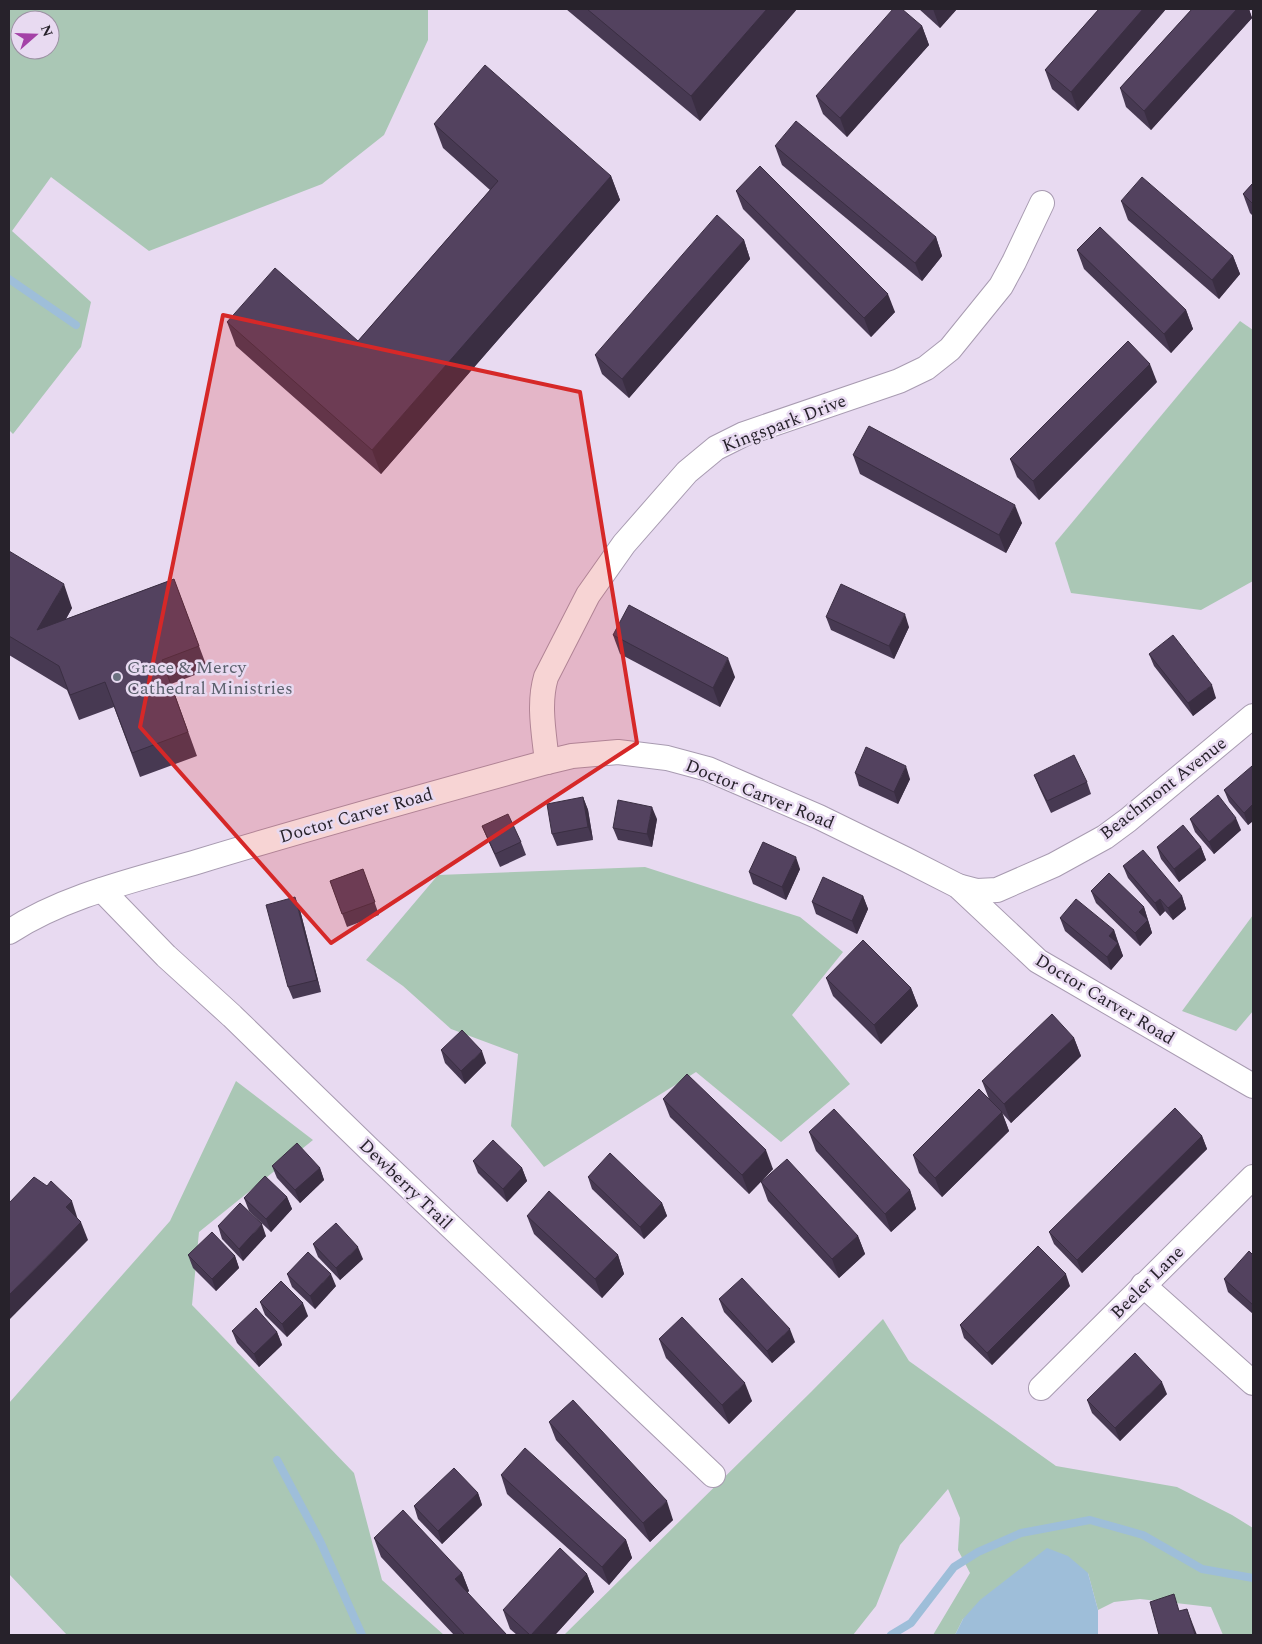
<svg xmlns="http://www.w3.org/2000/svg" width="1262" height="1644" font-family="Spectral,serif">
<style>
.green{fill:#aac7b5;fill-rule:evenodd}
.water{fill:#9ebed9}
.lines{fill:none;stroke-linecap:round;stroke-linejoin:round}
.stream{stroke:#9ebed9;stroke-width:8}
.minor-casing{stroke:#a89bb1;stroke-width:26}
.minor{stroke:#fff;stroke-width:24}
.wall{fill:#473952}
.shaded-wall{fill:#3a2e42}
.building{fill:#53425f;stroke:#3a2e42}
.marked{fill:#d62828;fill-opacity:0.2;stroke:#d62828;stroke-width:4;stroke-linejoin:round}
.worship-dot{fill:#6b7280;stroke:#e8daf1;stroke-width:2}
.labels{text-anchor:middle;stroke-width:5;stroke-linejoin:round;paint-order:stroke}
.street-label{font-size:18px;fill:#27222b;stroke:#e8daf1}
.worship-label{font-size:18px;fill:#5b616d;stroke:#e8daf1;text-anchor:start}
</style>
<rect width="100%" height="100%" fill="#e8daf1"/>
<g class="green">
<path d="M 9,9 L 428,9 L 428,40 L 384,135 L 322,184 L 149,251 L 51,177 L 12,231 L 91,302 L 81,347 L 13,434 L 9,430 ZM 20,20 L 50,20 L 50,50 L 20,50 Z"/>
<path d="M 1240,321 L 1253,330 L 1253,581 L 1201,610 L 1071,593 L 1055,543 Z"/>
<path d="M 645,867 L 800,917 L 843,952 L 792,1015 L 850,1084 L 781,1142 L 696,1072 L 544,1167 L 511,1126 L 518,1054 L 451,1029 L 403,986 L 366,960 L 438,875 Z"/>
<path d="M 1253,915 L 1253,1011 L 1236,1031 L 1182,1011 Z"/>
<path d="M 236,1081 L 313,1140 L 199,1232 L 192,1305 L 354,1473 L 382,1580 L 444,1635 L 67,1635 L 9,1574 L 9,1403 L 170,1221 Z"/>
<path d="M 883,1319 L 909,1361 L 1056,1466 L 1177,1487 L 1232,1515 L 1253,1528 L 1253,1635 L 1223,1635 L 1211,1607 L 1140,1599 L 1114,1602 L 1098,1610 L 1088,1573 L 963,1619 L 955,1635 L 933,1635 L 970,1573 L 958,1550 L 960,1518 L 948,1489 L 900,1545 L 876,1606 L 853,1635 L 564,1635 L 811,1392 Z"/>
</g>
<path class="water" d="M 1047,1548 L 1068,1556 L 1088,1573 L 1098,1610 L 1098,1635 L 955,1635 L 963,1619 L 980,1600 Z"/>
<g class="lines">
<g class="stream">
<path d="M 9,279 L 76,325"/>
<path d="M 277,1460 L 320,1541 L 362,1635"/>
<path d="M 891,1635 L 911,1623 L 954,1567 L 978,1552 L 1021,1533 L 1090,1520 L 1143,1535 L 1202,1569 L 1253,1578"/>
</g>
<g class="minor-casing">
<g id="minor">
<path d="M 547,762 C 544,733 538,704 546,677 L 588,595 L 624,544 L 687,472 L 716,448 L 744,434 L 899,381 L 926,368 L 950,349 L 1001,286 L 1014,262 L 1042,203"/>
<path d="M 958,886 L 977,891 L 997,890 L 1054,865 L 1105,837 L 1128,820 L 1253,716"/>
<path d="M 102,890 L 166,956 L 232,1016 L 369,1149 L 713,1475"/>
<path d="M 9,932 C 66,895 136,880 200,861 C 315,826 431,794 547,762 L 572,756 L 618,752 L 667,758 L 708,769 L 819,817 L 905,859 L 958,886 L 1038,961 L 1253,1086"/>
<path d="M 1143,1285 L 1253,1383"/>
<path d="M 1041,1388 L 1253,1177"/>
</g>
</g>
<use href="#minor" class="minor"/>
</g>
<g class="wall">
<path d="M 566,9 L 797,9 L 700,121 Z"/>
<path d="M 919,9 L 957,9 L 940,28 Z"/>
<path d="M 1099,9 L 1166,9 L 1078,111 L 1052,89 L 1045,70 Z"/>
<path d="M 1192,9 L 1249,9 L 1252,18 L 1151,130 L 1126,107 L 1120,88 Z"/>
<path d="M 922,26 L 929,45 L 847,137 L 823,114 L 816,96 Z"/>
<path d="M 434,124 L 611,176 L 620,200 L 381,474 L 236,346 L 227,322 L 358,341 L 490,190 L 443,148 Z"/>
<path d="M 775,146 L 936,237 L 942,256 L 922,281 L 782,165 Z"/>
<path d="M 1253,183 L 1253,216 L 1250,213 L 1243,194 Z"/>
<path d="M 736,191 L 895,312 L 871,337 L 743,209 Z"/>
<path d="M 1121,201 L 1233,256 L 1240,274 L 1219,299 L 1128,220 Z"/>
<path d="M 744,240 L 750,259 L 629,398 L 602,374 L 595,355 Z"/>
<path d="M 1077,250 L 1186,310 L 1193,329 L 1171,353 L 1084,269 Z"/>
<path d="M 1157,382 L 1039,500 L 1017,477 L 1010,459 Z"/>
<path d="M 853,455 L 1022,523 L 1006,553 L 860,474 Z"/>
<path d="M 9,551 L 72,608 L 66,619 L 174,579 L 208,670 L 171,684 L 197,756 L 140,777 L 114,707 L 79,720 L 67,690 L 9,655 Z"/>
<path d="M 826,617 L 909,627 L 894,659 L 831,630 Z"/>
<path d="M 613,635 L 735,677 L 720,707 L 620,654 Z"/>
<path d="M 1149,654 L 1216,698 L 1193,716 L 1154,666 Z"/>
<path d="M 1253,768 L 1253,821 L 1248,825 L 1229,802 L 1224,790 Z"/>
<path d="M 855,773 L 910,779 L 898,804 L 859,786 Z"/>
<path d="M 1034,775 L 1087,782 L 1091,794 L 1051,813 L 1039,787 Z"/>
<path d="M 583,797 L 588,810 L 593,840 L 557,846 L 552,834 Z"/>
<path d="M 657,819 L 652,847 L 618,840 L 613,828 Z"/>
<path d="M 1190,819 L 1241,830 L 1214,854 L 1195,832 Z"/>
<path d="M 482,826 L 521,842 L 526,855 L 500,867 L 487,838 Z"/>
<path d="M 1157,847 L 1201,847 L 1206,860 L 1179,882 L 1161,859 Z"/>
<path d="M 1123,866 L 1182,896 L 1186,909 L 1173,920 L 1165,911 L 1160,916 L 1128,878 Z"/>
<path d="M 363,869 L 379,915 L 347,927 L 330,881 Z"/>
<path d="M 800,869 L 786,900 L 753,884 L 749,872 Z"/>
<path d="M 1091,891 L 1144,907 L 1152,933 L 1140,946 L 1096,903 Z"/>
<path d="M 863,896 L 868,909 L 857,934 L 816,914 L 812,902 Z"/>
<path d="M 300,910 L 321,992 L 293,999 L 288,987 Z"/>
<path d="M 1060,918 L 1114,930 L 1123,956 L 1111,970 L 1065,931 Z"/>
<path d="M 826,978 L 911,988 L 918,1006 L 881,1044 L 833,996 Z"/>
<path d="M 1074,1038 L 1081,1056 L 1011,1123 L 1002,1113 L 1009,1131 L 942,1197 L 919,1173 L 913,1155 L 989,1099 L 982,1081 Z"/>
<path d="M 441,1050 L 486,1063 L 465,1084 L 445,1063 Z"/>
<path d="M 663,1099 L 773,1169 L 749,1194 L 670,1117 Z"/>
<path d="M 809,1132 L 910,1190 L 916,1209 L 891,1232 L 816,1151 Z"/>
<path d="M 1202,1136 L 1207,1149 L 1082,1273 L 1054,1244 L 1049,1232 Z"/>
<path d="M 473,1161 L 522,1168 L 527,1181 L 507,1202 L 478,1173 Z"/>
<path d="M 272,1166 L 320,1168 L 324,1180 L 300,1203 L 277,1178 Z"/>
<path d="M 588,1177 L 662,1203 L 667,1216 L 644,1239 L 592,1189 Z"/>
<path d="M 761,1182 L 858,1236 L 865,1254 L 839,1278 L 768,1201 Z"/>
<path d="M 287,1197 L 292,1209 L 271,1232 L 249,1211 L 244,1198 Z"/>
<path d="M 527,1216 L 618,1255 L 624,1274 L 602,1298 L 534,1234 Z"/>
<path d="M 218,1226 L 266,1236 L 243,1261 L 222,1239 Z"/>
<path d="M 313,1244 L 363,1259 L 340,1280 L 318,1257 Z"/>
<path d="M 188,1255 L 235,1256 L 239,1268 L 216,1291 L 193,1268 Z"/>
<path d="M 1253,1255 L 1253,1314 L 1228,1292 L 1224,1279 Z"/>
<path d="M 287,1274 L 336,1286 L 315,1309 L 292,1287 Z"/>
<path d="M 1070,1286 L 992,1365 L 964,1338 L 960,1325 Z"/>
<path d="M 719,1299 L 795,1342 L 772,1363 L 724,1312 Z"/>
<path d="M 260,1302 L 308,1316 L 287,1337 L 265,1315 Z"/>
<path d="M 232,1331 L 277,1332 L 282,1345 L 259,1367 L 237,1343 Z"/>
<path d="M 659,1339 L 752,1401 L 729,1424 L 666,1358 Z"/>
<path d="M 1167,1394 L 1120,1441 L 1092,1413 L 1087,1400 Z"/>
<path d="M 549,1422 L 673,1520 L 650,1542 L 556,1440 Z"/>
<path d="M 501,1475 L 626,1540 L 632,1558 L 609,1585 L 507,1494 Z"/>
<path d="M 478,1493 L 482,1505 L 442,1544 L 418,1519 L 414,1506 Z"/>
<path d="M 374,1538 L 462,1573 L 469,1591 L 467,1593 L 507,1635 L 454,1635 L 381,1557 Z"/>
<path d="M 587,1574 L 594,1592 L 555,1635 L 517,1635 L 510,1629 L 503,1610 Z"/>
</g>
<g class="shaded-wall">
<path d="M 767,9 L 797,9 L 700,121 L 691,96 Z"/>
<path d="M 933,9 L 957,9 L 940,28 Z"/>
<path d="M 1143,9 L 1166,9 L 1078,111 L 1071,92 Z"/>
<path d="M 1237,9 L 1249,9 L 1252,18 L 1151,130 L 1144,111 Z"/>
<path d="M 922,26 L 929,45 L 847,137 L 840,118 Z"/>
<path d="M 611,176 L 620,200 L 381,474 L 372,450 Z"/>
<path d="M 936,237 L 942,256 L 922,281 L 915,263 Z"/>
<path d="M 744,240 L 750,259 L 629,398 L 622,379 Z"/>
<path d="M 1233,256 L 1240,274 L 1219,299 L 1212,280 Z"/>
<path d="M 888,294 L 895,312 L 871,337 L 864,318 Z"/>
<path d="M 1186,310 L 1193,329 L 1171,353 L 1164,334 Z"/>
<path d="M 1150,364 L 1157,382 L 1039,500 L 1033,481 Z"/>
<path d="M 1015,505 L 1022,523 L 1006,553 L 999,535 Z"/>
<path d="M 64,584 L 72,608 L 46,654 L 37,630 Z"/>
<path d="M 905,614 L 909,627 L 894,659 L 889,646 Z"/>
<path d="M 728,658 L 735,677 L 720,707 L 713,688 Z"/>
<path d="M 1212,685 L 1216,698 L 1193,716 L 1188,703 Z"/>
<path d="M 906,766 L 910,779 L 898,804 L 894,792 Z"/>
<path d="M 583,797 L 588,810 L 593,840 L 588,827 Z"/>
<path d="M 1253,804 L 1253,821 L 1248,825 L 1244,813 Z"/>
<path d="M 652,807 L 657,819 L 652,847 L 647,834 Z"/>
<path d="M 1236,818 L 1241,830 L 1214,854 L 1209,842 Z"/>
<path d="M 1201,847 L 1206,860 L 1179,882 L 1174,869 Z"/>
<path d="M 796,857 L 800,869 L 786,900 L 782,887 Z"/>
<path d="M 863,896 L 868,909 L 857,934 L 852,921 Z"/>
<path d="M 1182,896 L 1186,909 L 1173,920 L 1168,908 Z"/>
<path d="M 295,897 L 300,910 L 321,992 L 317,980 Z"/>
<path d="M 1160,899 L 1165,911 L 1160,916 L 1155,903 Z"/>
<path d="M 1144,907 L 1152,933 L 1140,946 L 1135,933 L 1139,912 Z"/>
<path d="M 1114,930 L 1118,943 L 1109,936 Z"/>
<path d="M 1118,943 L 1123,956 L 1111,970 L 1107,957 Z"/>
<path d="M 911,988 L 918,1006 L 881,1044 L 874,1025 Z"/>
<path d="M 1074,1038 L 1081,1056 L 1011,1123 L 1004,1104 Z"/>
<path d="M 482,1051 L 486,1063 L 465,1084 L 461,1071 Z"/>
<path d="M 1002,1112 L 1009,1131 L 942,1197 L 935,1178 Z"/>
<path d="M 1202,1136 L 1207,1149 L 1082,1273 L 1077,1260 Z"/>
<path d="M 766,1150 L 773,1169 L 749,1194 L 742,1175 Z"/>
<path d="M 320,1168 L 324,1180 L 300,1203 L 295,1190 Z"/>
<path d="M 522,1168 L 527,1181 L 507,1202 L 503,1189 Z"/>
<path d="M 910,1190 L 916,1209 L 891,1232 L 885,1214 Z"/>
<path d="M 287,1197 L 292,1209 L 271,1232 L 266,1219 Z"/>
<path d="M 72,1201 L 78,1220 L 66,1207 Z"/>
<path d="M 662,1203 L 667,1216 L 644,1239 L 640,1227 Z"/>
<path d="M 81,1222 L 88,1240 L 9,1320 L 9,1295 Z"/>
<path d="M 262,1224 L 266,1236 L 243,1261 L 239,1249 Z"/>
<path d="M 858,1236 L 865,1254 L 839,1278 L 832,1259 Z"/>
<path d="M 358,1247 L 363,1259 L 340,1280 L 336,1268 Z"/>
<path d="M 618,1255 L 624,1274 L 602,1298 L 595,1279 Z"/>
<path d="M 235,1256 L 239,1268 L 216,1291 L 212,1279 Z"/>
<path d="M 331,1274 L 336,1286 L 315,1309 L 310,1296 Z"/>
<path d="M 1066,1274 L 1070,1286 L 992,1365 L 987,1353 Z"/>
<path d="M 303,1303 L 308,1316 L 287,1337 L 282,1324 Z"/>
<path d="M 790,1329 L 795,1342 L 772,1363 L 767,1351 Z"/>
<path d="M 277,1332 L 282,1345 L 259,1367 L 254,1354 Z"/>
<path d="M 1162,1382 L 1167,1394 L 1120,1441 L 1115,1428 Z"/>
<path d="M 745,1383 L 752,1401 L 729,1424 L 722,1405 Z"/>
<path d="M 478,1493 L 482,1505 L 442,1544 L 438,1531 Z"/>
<path d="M 667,1501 L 673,1520 L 650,1542 L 643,1523 Z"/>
<path d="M 626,1540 L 632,1558 L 609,1585 L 602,1567 Z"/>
<path d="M 462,1573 L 469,1591 L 462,1598 L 455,1579 Z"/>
<path d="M 587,1574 L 594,1592 L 555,1635 L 531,1635 Z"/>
<path d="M 1187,1609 L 1197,1635 L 1195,1635 Z"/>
</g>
<g class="building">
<path d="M 587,9 L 767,9 L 691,96 Z"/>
<path d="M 893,9 L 902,9 L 922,26 L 840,118 L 816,96 Z"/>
<path d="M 1099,9 L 1143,9 L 1071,92 L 1045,70 Z"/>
<path d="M 1192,9 L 1237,9 L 1144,111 L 1120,88 Z"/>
<path d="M 485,65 L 611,176 L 372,450 L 227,322 L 275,268 L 358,341 L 498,181 L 434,124 Z"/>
<path d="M 796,121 L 936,237 L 915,263 L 775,146 Z"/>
<path d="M 760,166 L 888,294 L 864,318 L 736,191 Z"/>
<path d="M 1142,177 L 1233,256 L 1212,280 L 1121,201 Z"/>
<path d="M 1253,183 L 1253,204 L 1243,194 Z"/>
<path d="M 717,215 L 744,240 L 622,379 L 595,355 Z"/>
<path d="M 1100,227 L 1186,310 L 1164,334 L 1077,250 Z"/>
<path d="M 1128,341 L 1150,364 L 1033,481 L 1010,459 Z"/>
<path d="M 869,426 L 1015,505 L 999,535 L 853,455 Z"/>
<path d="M 9,551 L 64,584 L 37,630 L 174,579 L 199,646 L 162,660 L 188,732 L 132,753 L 105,682 L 70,695 L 59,666 L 9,636 Z"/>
<path d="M 841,584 L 905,614 L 889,646 L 826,617 Z"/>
<path d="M 629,605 L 728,658 L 713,688 L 613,635 Z"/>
<path d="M 1173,635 L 1212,685 L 1188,703 L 1149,654 Z"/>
<path d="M 866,747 L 906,766 L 894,792 L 855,773 Z"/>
<path d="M 1074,755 L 1087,782 L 1047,801 L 1034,775 Z"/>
<path d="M 1252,766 L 1253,768 L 1253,804 L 1244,813 L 1224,790 Z"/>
<path d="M 1218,795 L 1236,818 L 1209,842 L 1190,819 Z"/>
<path d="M 583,797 L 588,827 L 552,834 L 547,804 Z"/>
<path d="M 618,800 L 652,807 L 647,834 L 613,828 Z"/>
<path d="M 508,814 L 521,842 L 495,854 L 482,826 Z"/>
<path d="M 1183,825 L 1201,847 L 1174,869 L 1157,847 Z"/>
<path d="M 763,842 L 796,857 L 782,887 L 749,872 Z"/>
<path d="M 1143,850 L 1182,896 L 1168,908 L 1160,899 L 1155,903 L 1123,866 Z"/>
<path d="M 363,869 L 375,902 L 342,914 L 330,881 Z"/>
<path d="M 1109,873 L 1144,907 L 1139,912 L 1148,920 L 1135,933 L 1091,891 Z"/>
<path d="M 823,877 L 863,896 L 852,921 L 812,902 Z"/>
<path d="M 295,897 L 317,980 L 288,987 L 266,905 Z"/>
<path d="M 1076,899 L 1114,930 L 1109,936 L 1118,943 L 1107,957 L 1060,918 Z"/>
<path d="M 863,940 L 911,988 L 874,1025 L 826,978 Z"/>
<path d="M 1052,1014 L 1074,1038 L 1004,1104 L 982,1081 Z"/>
<path d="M 462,1030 L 482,1051 L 461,1071 L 441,1050 Z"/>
<path d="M 687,1074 L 766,1150 L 742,1175 L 663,1099 Z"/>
<path d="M 979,1089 L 1002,1112 L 935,1178 L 913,1155 Z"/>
<path d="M 1175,1108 L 1202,1136 L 1077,1260 L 1049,1232 Z"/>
<path d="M 834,1109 L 910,1190 L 885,1214 L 809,1132 Z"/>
<path d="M 493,1140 L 522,1168 L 503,1189 L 473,1161 Z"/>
<path d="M 297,1143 L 320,1168 L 295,1190 L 272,1166 Z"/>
<path d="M 610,1153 L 662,1203 L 640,1227 L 588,1177 Z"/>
<path d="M 787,1159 L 858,1236 L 832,1259 L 761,1182 Z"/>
<path d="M 265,1176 L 287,1197 L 266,1219 L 244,1198 Z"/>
<path d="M 34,1177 L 47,1186 L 51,1181 L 72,1201 L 66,1207 L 81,1222 L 9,1295 L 9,1203 Z"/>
<path d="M 549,1191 L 618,1255 L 595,1279 L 527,1216 Z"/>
<path d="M 240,1203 L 262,1224 L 239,1249 L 218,1226 Z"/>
<path d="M 336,1223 L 358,1247 L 336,1268 L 313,1244 Z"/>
<path d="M 212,1232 L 235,1256 L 212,1279 L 188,1255 Z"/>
<path d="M 1038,1246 L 1066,1274 L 987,1353 L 960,1325 Z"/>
<path d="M 1249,1251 L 1253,1255 L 1253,1305 L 1224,1279 Z"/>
<path d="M 308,1252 L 331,1274 L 310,1296 L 287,1274 Z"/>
<path d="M 742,1278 L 790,1329 L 767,1351 L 719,1299 Z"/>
<path d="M 281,1281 L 303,1303 L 282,1324 L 260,1302 Z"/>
<path d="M 256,1308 L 277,1332 L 254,1354 L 232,1331 Z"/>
<path d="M 682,1317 L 745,1383 L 722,1405 L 659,1339 Z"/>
<path d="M 1135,1353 L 1162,1382 L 1115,1428 L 1087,1400 Z"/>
<path d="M 573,1400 L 667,1501 L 643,1523 L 549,1422 Z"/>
<path d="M 525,1448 L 626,1540 L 602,1567 L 501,1475 Z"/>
<path d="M 454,1468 L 478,1493 L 438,1531 L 414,1506 Z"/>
<path d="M 403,1510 L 462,1573 L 455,1579 L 507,1635 L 465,1635 L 374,1538 Z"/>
<path d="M 560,1548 L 587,1574 L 531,1635 L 530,1635 L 503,1610 Z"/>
<path d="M 1174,1594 L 1179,1611 L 1187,1609 L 1195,1635 L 1159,1635 L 1150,1602 Z"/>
</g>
<path class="marked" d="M 223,315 L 580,392 L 637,743 L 331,943 L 140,727 Z"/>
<circle class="worship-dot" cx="117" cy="677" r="5"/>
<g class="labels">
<g class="street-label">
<text transform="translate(784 423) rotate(-21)" y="6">Kingspark Drive</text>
<text transform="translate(1163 788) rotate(-38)" y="6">Beachmont Avenue</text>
<text transform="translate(760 794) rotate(22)" y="6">Doctor Carver Road</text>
<text transform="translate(356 815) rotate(-16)" y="6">Doctor Carver Road</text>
<text transform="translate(1105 999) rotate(31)" y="6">Doctor Carver Road</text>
<text transform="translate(406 1184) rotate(44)" y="6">Dewberry Trail</text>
<text transform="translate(1147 1282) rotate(-45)" y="6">Beeler Lane</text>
</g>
<g class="worship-label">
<text x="127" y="673">Grace &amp; Mercy<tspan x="127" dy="21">Cathedral Ministries</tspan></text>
</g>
</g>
<rect width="1262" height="1644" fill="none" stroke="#27222b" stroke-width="20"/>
<g transform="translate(35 35) rotate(70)"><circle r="24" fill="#e8daf1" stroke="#9b90a2"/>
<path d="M0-4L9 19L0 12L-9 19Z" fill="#a441a7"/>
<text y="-8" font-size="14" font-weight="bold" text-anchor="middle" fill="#27222b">N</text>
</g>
</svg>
